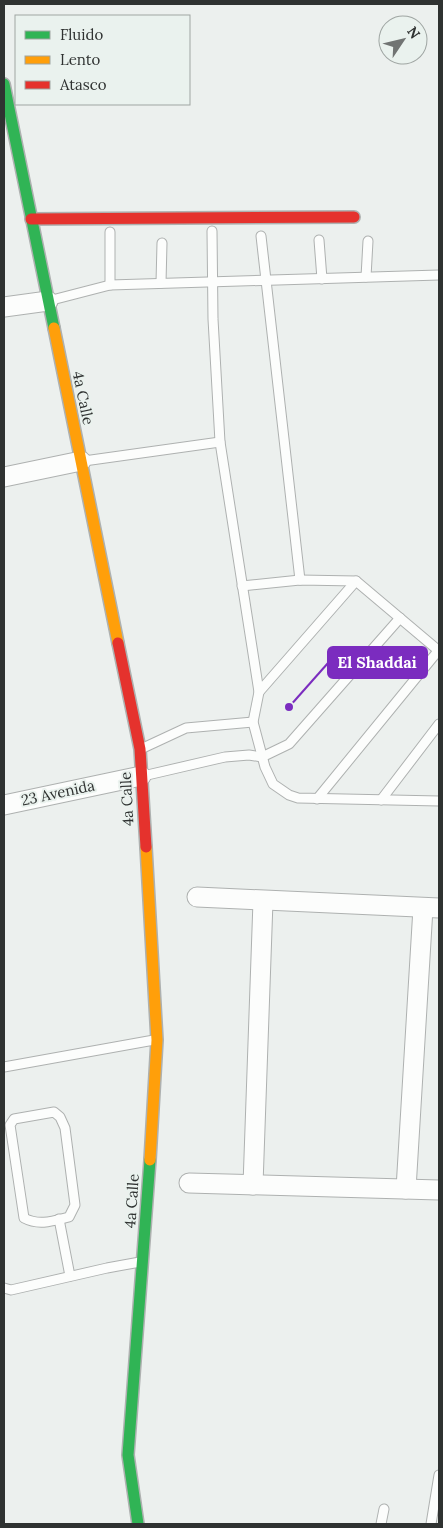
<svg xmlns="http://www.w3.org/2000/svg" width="443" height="1528" font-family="Lora,serif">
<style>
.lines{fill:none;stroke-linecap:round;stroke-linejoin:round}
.lane-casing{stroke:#aeb1b0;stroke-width:11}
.street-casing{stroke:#aeb1b0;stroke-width:21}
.fast-casing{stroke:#aeb1b0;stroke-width:14}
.slow-casing{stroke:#aeb1b0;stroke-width:14}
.jam-casing{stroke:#aeb1b0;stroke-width:14}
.lane{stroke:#fcfdfc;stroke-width:9}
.street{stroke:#fcfdfc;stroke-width:19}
.fast{stroke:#30b455;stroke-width:11}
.slow{stroke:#ff9f0a;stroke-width:11}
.jam{stroke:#e5322d;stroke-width:11}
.labels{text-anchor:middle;stroke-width:4;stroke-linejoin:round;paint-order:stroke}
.street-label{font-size:15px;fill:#2f3231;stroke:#eaf2ee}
.leader{fill:none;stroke:#7b2cbf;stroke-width:2}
.callout-dot{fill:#7b2cbf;stroke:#eaf2ee;stroke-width:2}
.callout{fill:#7b2cbf;stroke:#7b2cbf;stroke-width:2}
.callout-label{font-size:16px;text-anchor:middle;font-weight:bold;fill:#fff}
</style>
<rect width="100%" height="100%" fill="#ecf0ee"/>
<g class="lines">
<g class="lane-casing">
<g id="lane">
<path d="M 212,231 L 213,319 L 220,442 L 259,692 L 253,722 L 265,767 L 273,784 L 289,795 L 298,798 L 439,801"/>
<path d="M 261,236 L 300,580"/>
<path d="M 319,240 L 322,279"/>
<path d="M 366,277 L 368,241"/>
<path d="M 161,283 L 162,243"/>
<path d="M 110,285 L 110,232"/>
<path d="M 52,300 L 110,285 L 439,275"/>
<path d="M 84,461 L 220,442"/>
<path d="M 242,586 L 300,580 L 356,581 L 439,651"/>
<path d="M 259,692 L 356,581"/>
<path d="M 143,748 L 186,728 L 253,722"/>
<path d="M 143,776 L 225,757 L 249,755 L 262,757 L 289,744 L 400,618"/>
<path d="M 317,799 L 438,651"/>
<path d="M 381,800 L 439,724"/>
<path d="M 4,1067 L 154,1040"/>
<path d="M 54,1112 L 60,1117 L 65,1128 L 75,1205 L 69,1217 C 53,1221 39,1226 24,1218 L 10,1125 L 14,1119 Z"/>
<path d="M 59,1219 L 70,1276"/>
<path d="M 4,1288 L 11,1290 L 107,1268 L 140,1262"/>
<path d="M 381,1524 L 384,1509"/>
<path d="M 431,1524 L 439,1475"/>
</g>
</g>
<g class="street-casing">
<g id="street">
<path d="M 4,307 L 48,301"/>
<path d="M 4,477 L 81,461"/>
<path d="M 4,805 L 141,776"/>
<path d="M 197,897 L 439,908"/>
<path d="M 189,1183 L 439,1190"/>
<path d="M 253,1185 L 263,901"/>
<path d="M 406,1189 L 423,908"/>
</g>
</g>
<g class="fast-casing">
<g id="fast">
<path d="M 4,84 L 54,328"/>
<path d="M 138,1524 L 128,1455 L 150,1160"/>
</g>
</g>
<g class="slow-casing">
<g id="slow">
<path d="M 54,328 L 118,643"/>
<path d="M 146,847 L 157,1040 L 150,1160"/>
</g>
</g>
<g class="jam-casing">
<g id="jam">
<path d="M 31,219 L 354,217"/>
<path d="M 118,643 L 140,749 L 146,847"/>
</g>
</g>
<use href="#lane" class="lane"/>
<use href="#street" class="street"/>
<use href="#fast" class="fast"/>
<use href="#slow" class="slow"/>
<use href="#jam" class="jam"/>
</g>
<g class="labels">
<g class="street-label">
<text transform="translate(83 398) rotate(78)" y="5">4a Calle</text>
<text transform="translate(58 793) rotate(-12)" y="5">23 Avenida</text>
<text transform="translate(127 799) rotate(-93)" y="5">4a Calle</text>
<text transform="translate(132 1201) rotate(-86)" y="5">4a Calle</text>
</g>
</g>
<path class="leader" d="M289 707L328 663"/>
<circle class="callout-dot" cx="289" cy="707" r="5"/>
<rect class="callout" x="328" y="647" width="99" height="31" rx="5"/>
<g class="callout-label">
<text x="377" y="668">El Shaddai</text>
</g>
<rect width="443" height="1528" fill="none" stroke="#2f3231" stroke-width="10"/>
<rect x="15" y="15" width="175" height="90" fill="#eaf2ee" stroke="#9fa5a2"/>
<rect x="25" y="31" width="25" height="8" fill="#30b455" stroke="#9fa5a2"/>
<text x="60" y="40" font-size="15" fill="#2f3231">Fluido</text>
<rect x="25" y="56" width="25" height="8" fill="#ff9f0a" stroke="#9fa5a2"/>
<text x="60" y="65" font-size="15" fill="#2f3231">Lento</text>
<rect x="25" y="81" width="25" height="8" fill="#e5322d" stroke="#9fa5a2"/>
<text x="60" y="90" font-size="15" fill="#2f3231">Atasco</text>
<g transform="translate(403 40) rotate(55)"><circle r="24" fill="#eaf2ee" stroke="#9fa5a2"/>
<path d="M0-4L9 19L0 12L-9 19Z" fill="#717473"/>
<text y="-8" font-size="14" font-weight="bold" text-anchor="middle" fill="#2f3231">N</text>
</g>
</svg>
